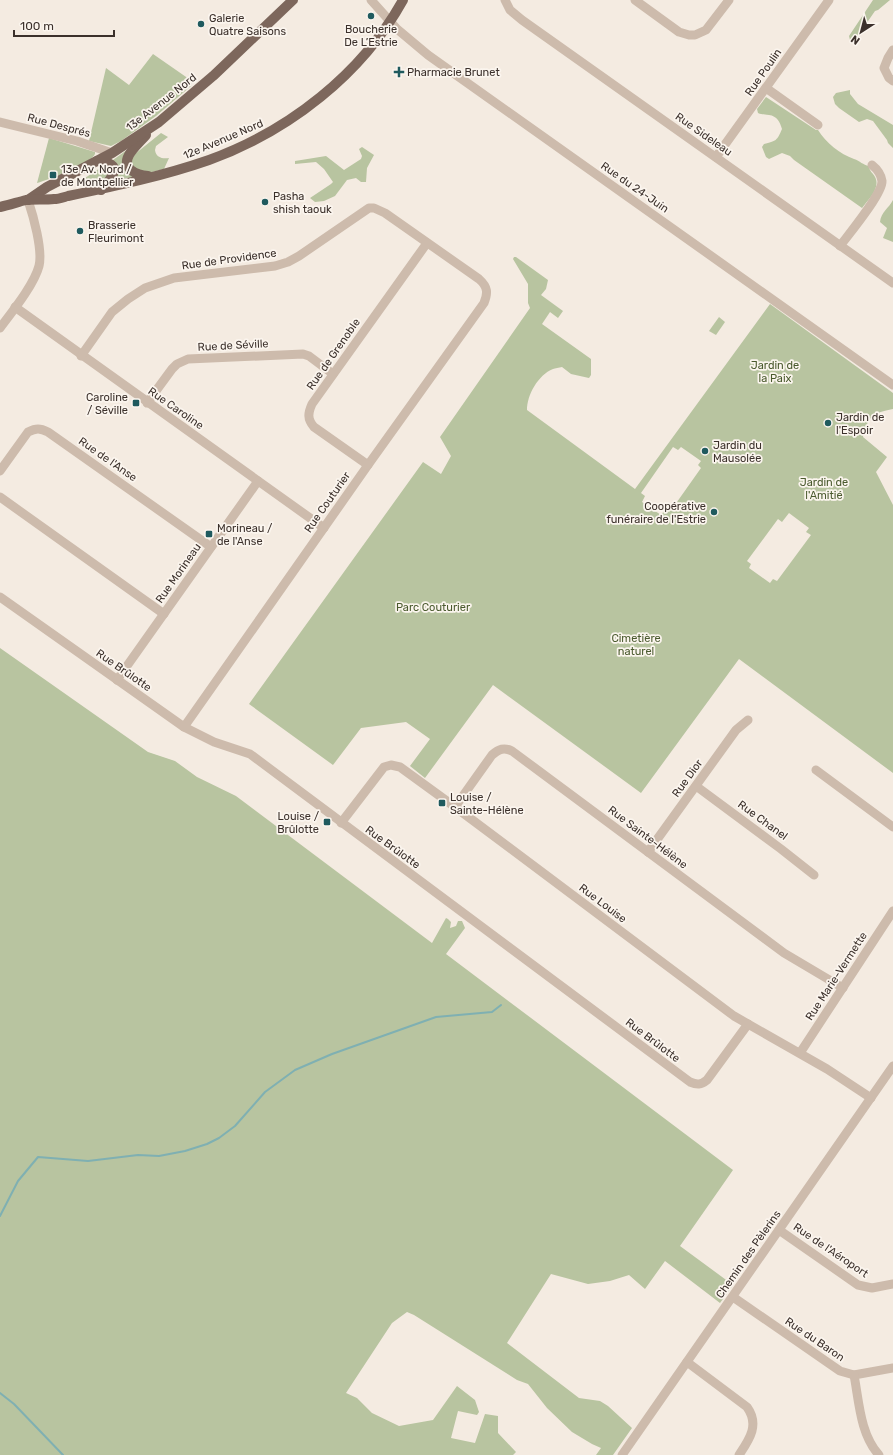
<svg xmlns="http://www.w3.org/2000/svg" width="893" height="1455" font-family="Rubik,sans-serif">
<style>
.green{fill:#b8c4a0;fill-rule:evenodd}
.lines{fill:none;stroke-linecap:round;stroke-linejoin:round}
.stream{stroke:#7fb0b2;stroke-width:2}
.minor{stroke:#cdbbac;stroke-width:9}
.major{stroke:#7d675c;stroke-width:10}
.poi-dot{fill:#1f5a5e;stroke:#fbf5ee;stroke-width:1.5}
.labels{text-anchor:middle;stroke-width:3.5;stroke-linejoin:round;paint-order:stroke}
.poi-label{font-size:11px;fill:#3b302b;stroke:#fbf5ee;text-anchor:start}
.street-label{font-size:11px;fill:#3b302b;stroke:#fbf5ee}
.park-label{font-size:11px;fill:#4a5a2e;stroke:#fbf5ee}
</style>
<rect width="100%" height="100%" fill="#f4ebe1"/>
<g class="green">
<path d="M 873,0 L 890,0 L 878,10 L 875,11 L 857,37 L 850,40 L 849,36 Z"/>
<path d="M 153,54 L 189,79 L 192,83 L 191,86 L 156,116 L 121,141 L 111,146 L 89,141 L 106,68 L 129,85 Z"/>
<path d="M 850,90 L 850,94 L 858,104 L 893,125 L 893,148 L 888,143 L 887,140 L 873,121 L 867,119 L 859,122 L 839,108 L 835,104 L 833,97 L 836,93 Z"/>
<path d="M 766,97 L 816,130 L 818,130 C 826,143 840,154 854,159 C 860,161 863,165 869,166 C 869,171 873,173 875,177 C 881,188 868,200 862,208 L 794,160 L 790,156 L 782,153 L 769,159 L 766,157 L 762,147 L 764,144 C 776,141 777,141 782,129 C 780,122 777,116 769,115 C 764,114 762,115 758,113 L 757,109 Z"/>
<path d="M 161,133 L 168,137 L 156,146 L 155,150 C 156,158 163,159 169,158 L 164,169 L 148,173 L 133,169 L 131,160 L 135,154 Z"/>
<path d="M 49,138 L 95,152 L 95,154 C 90,164 50,179 37,183 Z"/>
<path d="M 131,147 L 127,152 L 135,177 L 112,182 L 113,160 Z"/>
<path d="M 362,147 L 374,155 L 367,168 L 366,182 L 361,182 L 356,178 L 347,180 L 335,196 L 324,201 L 315,202 L 310,198 L 331,184 L 333,182 L 324,169 L 316,162 L 295,164 L 295,161 L 326,156 L 344,170 L 361,159 L 362,156 L 359,149 Z"/>
<path d="M 104,167 L 108,168 L 111,172 L 107,180 L 86,185 L 81,183 L 82,180 L 100,168 Z"/>
<path d="M 893,200 L 893,242 L 883,238 L 887,228 L 880,222 C 881,212 889,208 893,200 Z"/>
<path d="M 514,257 L 516,257 L 548,280 L 546,289 L 541,295 L 563,311 L 558,318 L 550,312 L 542,324 L 591,359 L 591,375 L 589,378 L 571,374 L 562,367 C 559,368 555,368 553,369 C 538,375 527,395 527,410 L 635,489 L 770,304 L 893,393 L 893,409 C 873,413 868,416 863,437 L 887,457 L 876,472 L 893,505 L 893,773 L 739,659 L 641,793 L 493,685 L 425,778 L 410,766 L 430,739 L 406,722 L 361,728 L 333,765 L 249,704 L 423,462 L 441,474 L 451,456 L 440,437 L 530,308 L 528,303 L 528,284 L 513,259 ZM 673,447 L 678,450 L 681,447 L 701,461 L 698,465 L 701,468 L 672,509 L 668,506 L 661,515 L 642,502 L 645,496 L 641,493 ZM 789,513 L 809,528 L 806,532 L 811,535 L 777,581 L 773,579 L 770,583 L 749,568 L 751,564 L 747,561 L 778,519 L 782,522 Z"/>
<path d="M 719,317 L 725,322 L 716,335 L 709,331 Z"/>
<path d="M 0,648 L 148,752 L 175,761 L 197,777 L 236,796 L 432,943 L 446,918 L 448,919 L 451,922 L 450,928 L 456,926 L 458,921 L 462,921 L 465,928 L 446,954 L 733,1170 L 680,1246 L 733,1285 L 720,1303 L 665,1261 L 645,1289 L 629,1275 L 610,1281 L 588,1284 L 551,1274 L 507,1343 L 579,1398 L 600,1401 L 608,1406 L 632,1428 L 613,1455 L 596,1455 L 601,1448 L 592,1444 L 572,1432 L 547,1408 L 528,1384 L 517,1380 L 414,1315 L 407,1312 L 392,1323 L 346,1393 L 357,1398 L 372,1413 L 399,1426 L 433,1420 L 457,1386 L 475,1400 L 479,1412 L 477,1415 L 458,1411 L 451,1438 L 475,1443 L 485,1414 L 498,1416 L 498,1433 L 516,1452 L 513,1455 L 0,1455 Z"/>
</g>
<g class="lines">
<g class="stream">
<path d="M 0,1216 L 18,1181 L 38,1157 L 88,1161 L 138,1155 L 159,1156 L 185,1151 L 207,1144 L 219,1138 L 235,1126 L 265,1092 L 295,1070 L 332,1054 L 436,1017 L 492,1012 L 501,1005"/>
<path d="M 0,1393 L 14,1404 L 63,1455"/>
</g>
<g class="minor">
<path d="M 371,0 L 397,29 L 428,55 L 893,385"/>
<path d="M 505,0 L 510,10 L 522,20 L 893,283"/>
<path d="M 635,0 L 679,32 L 689,35 L 695,35 L 706,30 L 729,0"/>
<path d="M 893,50 L 888,58 L 884,68 L 889,78 L 893,81"/>
<path d="M 766,88 L 818,125"/>
<path d="M 0,122 L 77,141 L 112,153"/>
<path d="M 716,157 L 829,0"/>
<path d="M 840,246 C 849,234 883,193 882,181 C 881,174 877,169 872,165"/>
<path d="M 15,307 L 324,528"/>
<path d="M 0,328 C 12,312 34,285 39,266 C 43,250 33,215 28,200"/>
<path d="M 81,356 L 112,312 L 128,299 L 145,288 L 174,278 L 275,266 L 288,262 L 299,256 L 369,208 L 374,208 L 385,213 L 479,279 C 488,287 488,293 484,303 L 368,465 L 184,727"/>
<path d="M 147,403 L 172,369 L 177,364 L 188,359 L 303,354 L 309,356 L 333,374"/>
<path d="M 368,465 L 314,427 C 307,419 308,413 312,404 L 427,243"/>
<path d="M 0,471 L 28,432 C 36,428 40,428 48,432 L 211,547"/>
<path d="M 0,497 L 164,614"/>
<path d="M 0,597 L 184,727 L 214,742 L 250,754 L 690,1082 C 697,1085 701,1085 707,1080 L 748,1024"/>
<path d="M 117,680 L 258,481"/>
<path d="M 816,770 L 893,827"/>
<path d="M 696,786 L 781,849 L 814,875"/>
<path d="M 455,807 L 492,755 C 499,749 504,747 512,751 L 784,953 L 843,988"/>
<path d="M 341,823 L 384,767 L 391,765 L 400,767 L 455,807 L 734,1016 L 827,1069 L 871,1098"/>
<path d="M 648,852 L 736,730 L 748,720"/>
<path d="M 800,1053 L 893,911"/>
<path d="M 779,1230 L 858,1285 L 872,1288 L 893,1284"/>
<path d="M 733,1297 L 840,1371 L 854,1375 L 893,1368"/>
<path d="M 687,1362 L 747,1407 C 760,1425 749,1440 739,1455"/>
<path d="M 854,1375 C 859,1401 860,1434 879,1455"/>
<path d="M 622,1455 L 893,1066"/>
</g>
<g class="major">
<path d="M 146,135 C 141,141 133,148 129,155 C 121,169 137,175 148,176"/>
<path d="M 97,161 C 125,163 113,177 101,190"/>
<path d="M 28,200 L 47,187 L 112,153 L 159,122 L 213,76 L 293,0"/>
<path d="M 0,207 C 9,205 18,202 26,200 C 35,199 45,200 54,199 C 59,199 64,197 68,196 C 116,186 163,176 209,160 C 289,131 362,74 403,0"/>
</g>
</g>
<g class="poi-dot">
<circle cx="371" cy="16" r="4"/>
<circle cx="201" cy="24" r="4"/>
<path d="M397 66h4v4h4v4h-4v4h-4v-4h-4v-4h4z"/>
<rect x="49" y="171" width="8" height="8" rx="2"/>
<circle cx="265" cy="202" r="4"/>
<circle cx="80" cy="231" r="4"/>
<rect x="132" y="399" width="8" height="8" rx="2"/>
<circle cx="828" cy="423" r="4"/>
<circle cx="705" cy="451" r="4"/>
<circle cx="714" cy="512" r="4"/>
<rect x="205" y="530" width="8" height="8" rx="2"/>
<rect x="438" y="799" width="8" height="8" rx="2"/>
<rect x="323" y="818" width="8" height="8" rx="2"/>
</g>
<g class="labels">
<g class="poi-label">
<text x="209" y="22">Galerie<tspan x="209" dy="13">Quatre Saisons</tspan></text>
<text x="371" y="33" text-anchor="middle">Boucherie<tspan x="371" dy="13">De L’Estrie</tspan></text>
<text x="407" y="76">Pharmacie Brunet</text>
<text x="61" y="173">13e Av. Nord /<tspan x="61" dy="13">de Montpellier</tspan></text>
<text x="273" y="200">Pasha<tspan x="273" dy="13">shish taouk</tspan></text>
<text x="88" y="229">Brasserie<tspan x="88" dy="13">Fleurimont</tspan></text>
<text x="128" y="401" text-anchor="end">Caroline<tspan x="128" dy="13">/ Séville</tspan></text>
<text x="836" y="421">Jardin de<tspan x="836" dy="13">l'Espoir</tspan></text>
<text x="713" y="449">Jardin du<tspan x="713" dy="13">Mausolée</tspan></text>
<text x="706" y="510" text-anchor="end">Coopérative<tspan x="706" dy="13">funéraire de l'Estrie</tspan></text>
<text x="217" y="532">Morineau /<tspan x="217" dy="13">de l'Anse</tspan></text>
<text x="450" y="801">Louise /<tspan x="450" dy="13">Sainte-Hélène</tspan></text>
<text x="319" y="820" text-anchor="end">Louise /<tspan x="319" dy="13">Brûlotte</tspan></text>
</g>
<g class="street-label">
<text transform="translate(763 72) rotate(-55)" y="4">Rue Poulin</text>
<text transform="translate(161 102) rotate(-38)" y="4">13e Avenue Nord</text>
<text transform="translate(59 125) rotate(15)" y="4">Rue Després</text>
<text transform="translate(704 134) rotate(35)" y="4">Rue Sideleau</text>
<text transform="translate(223 139) rotate(-23)" y="4">12e Avenue Nord</text>
<text transform="translate(635 187) rotate(35)" y="4">Rue du 24-Juin</text>
<text transform="translate(229 259) rotate(-8)" y="4">Rue de Providence</text>
<text transform="translate(233 345) rotate(-3)" y="4">Rue de Séville</text>
<text transform="translate(333 354) rotate(-55)" y="4">Rue de Grenoble</text>
<text transform="translate(176 408) rotate(35)" y="4">Rue Caroline</text>
<text transform="translate(108 459) rotate(35)" y="4">Rue de l'Anse</text>
<text transform="translate(327 502) rotate(-55)" y="4">Rue Couturier</text>
<text transform="translate(178 573) rotate(-55)" y="4">Rue Morineau</text>
<text transform="translate(124 670) rotate(35)" y="4">Rue Brûlotte</text>
<text transform="translate(687 778) rotate(-54)" y="4">Rue Dior</text>
<text transform="translate(763 820) rotate(36)" y="4">Rue Chanel</text>
<text transform="translate(648 837) rotate(37)" y="4">Rue Sainte-Hélène</text>
<text transform="translate(393 847) rotate(36)" y="4">Rue Brûlotte</text>
<text transform="translate(603 903) rotate(37)" y="4">Rue Louise</text>
<text transform="translate(836 976) rotate(-57)" y="4">Rue Marie-Vermette</text>
<text transform="translate(653 1040) rotate(37)" y="4">Rue Brûlotte</text>
<text transform="translate(831 1250) rotate(34)" y="4">Rue de l'Aéroport</text>
<text transform="translate(748 1254) rotate(-55)" y="4">Chemin des Pèlerins</text>
<text transform="translate(815 1339) rotate(34)" y="4">Rue du Baron</text>
</g>
<g class="park-label">
<text x="775" y="369">Jardin de<tspan x="775" dy="13">la Paix</tspan></text>
<text x="824" y="486">Jardin de<tspan x="824" dy="13">l'Amitié</tspan></text>
<text x="433" y="611">Parc Couturier</text>
<text x="636" y="642">Cimetière<tspan x="636" dy="13">naturel</tspan></text>
</g>
</g>
<g transform="translate(861 32) rotate(216)" stroke="#fbf5ee" stroke-width="3" paint-order="stroke">
<path d="M0-3L7 15L0 10L-7 15Z" fill="#3b302b"/>
<text y="-6" font-size="11" font-weight="bold" text-anchor="middle" fill="#3b302b">N</text>
</g>
<path d="M14 30v6h100v-6" fill="none" stroke="#3b302b" stroke-width="2"/>
<text x="20" y="30" font-size="12" fill="#3b302b" stroke="#fbf5ee" stroke-width="3" paint-order="stroke">100 m</text>
</svg>
